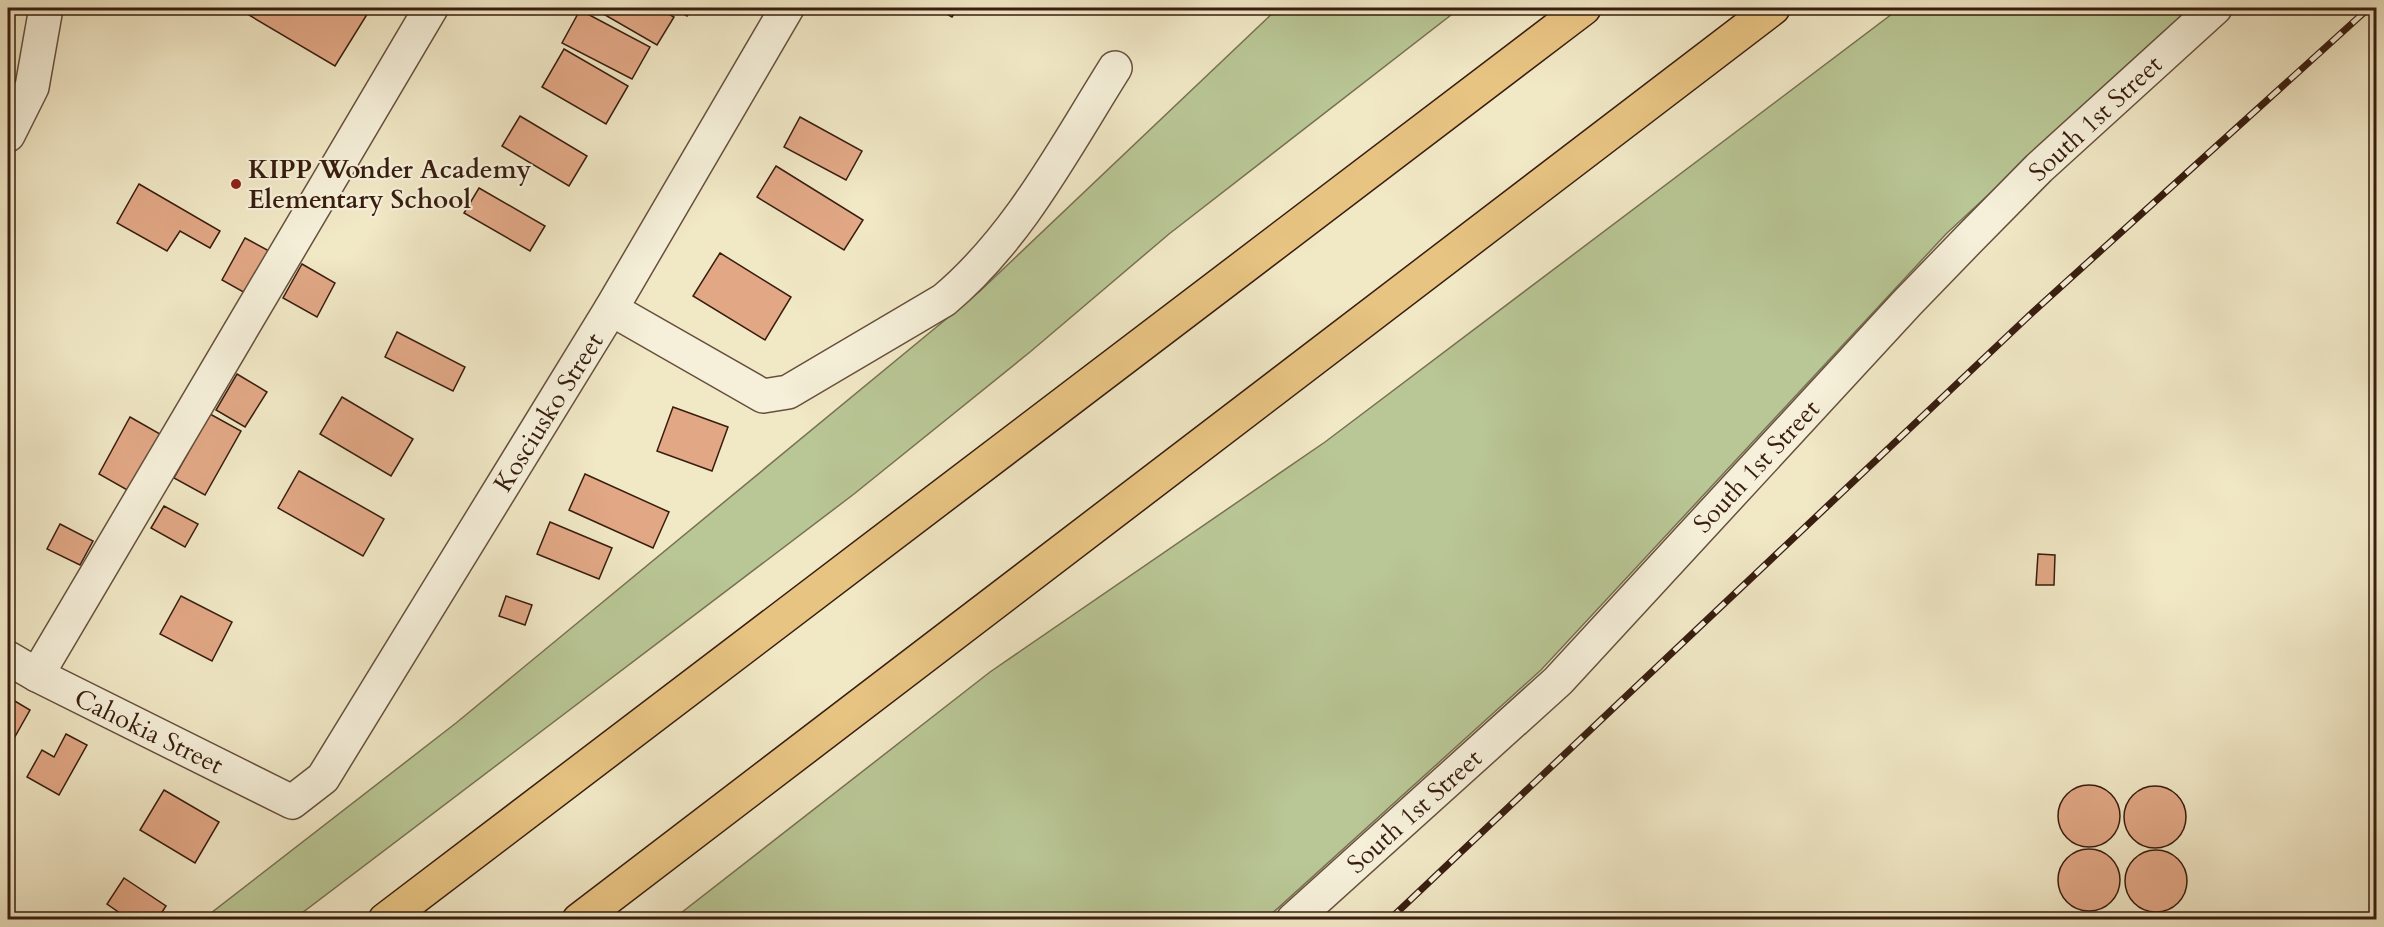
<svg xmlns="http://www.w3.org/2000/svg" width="2384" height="927" font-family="Cardo,serif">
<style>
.green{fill:#b9c695;stroke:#787252;stroke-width:1.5}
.building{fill:#e2a886;stroke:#381d0f;stroke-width:1.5}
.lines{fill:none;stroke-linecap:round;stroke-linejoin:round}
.minor-casing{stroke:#66503d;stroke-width:36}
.highway-casing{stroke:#381d0f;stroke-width:36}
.minor{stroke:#f6f0da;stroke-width:33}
.highway{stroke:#e8c483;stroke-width:33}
.rail-casing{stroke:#381d0f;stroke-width:7}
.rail{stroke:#f6f0da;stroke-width:4.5;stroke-dasharray:14;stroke-linecap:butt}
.poi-dot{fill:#8f2418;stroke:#f6f0da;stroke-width:2}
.labels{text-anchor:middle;stroke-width:4.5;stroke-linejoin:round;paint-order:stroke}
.street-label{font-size:26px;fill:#381d0f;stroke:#f6f0da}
.poi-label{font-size:26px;font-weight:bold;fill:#381d0f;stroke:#f6f0da;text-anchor:start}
</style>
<rect width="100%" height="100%" fill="#f1e8c6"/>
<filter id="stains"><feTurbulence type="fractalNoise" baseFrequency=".00333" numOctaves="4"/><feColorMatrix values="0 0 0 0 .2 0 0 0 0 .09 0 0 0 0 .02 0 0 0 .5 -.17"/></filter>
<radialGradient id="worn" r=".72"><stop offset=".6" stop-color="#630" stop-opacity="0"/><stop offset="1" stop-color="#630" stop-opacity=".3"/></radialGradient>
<g class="green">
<path d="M 1278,8 L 1460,8 L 1169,234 L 1030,352 L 854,494 L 294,919 L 202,920 L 456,723 L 979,292 Z"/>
<path d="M 1900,8 L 2190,8 L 1946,234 L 1541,670 L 1266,919 L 672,920 L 990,672 L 1325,442 Z"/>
</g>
<g class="building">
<path d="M 237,8 L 371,8 L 335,66 Z"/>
<path d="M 593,8 L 658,8 L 674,17 L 657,45 Z"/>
<path d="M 674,8 L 693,8 L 687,16 Z"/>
<path d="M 936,8 L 958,8 L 952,17 Z"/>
<path d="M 580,10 L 650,47 L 632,79 L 562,43 Z"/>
<path d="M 564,49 L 628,86 L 606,124 L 542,87 Z"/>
<path d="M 520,116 L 587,156 L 569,186 L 502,146 Z"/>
<path d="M 800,117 L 862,151 L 846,180 L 784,147 Z"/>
<path d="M 776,166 L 863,220 L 844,250 L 757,197 Z"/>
<path d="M 139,184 L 220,231 L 210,248 L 180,231 L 167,251 L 117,223 Z"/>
<path d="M 479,188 L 545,226 L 530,251 L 464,213 Z"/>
<path d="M 245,238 L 271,252 L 247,294 L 222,280 Z"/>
<path d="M 720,253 L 791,297 L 765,340 L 693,296 Z"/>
<path d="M 302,264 L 335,283 L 317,317 L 283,298 Z"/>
<path d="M 397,332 L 465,367 L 453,391 L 385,357 Z"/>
<path d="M 237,374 L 267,392 L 245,427 L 216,410 Z"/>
<path d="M 342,397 L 413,439 L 391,476 L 320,434 Z"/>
<path d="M 673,407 L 728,427 L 712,471 L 657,451 Z"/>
<path d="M 210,414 L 241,431 L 205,495 L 174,478 Z"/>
<path d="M 130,417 L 160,434 L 129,491 L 99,474 Z"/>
<path d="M 299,471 L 384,519 L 363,556 L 278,508 Z"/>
<path d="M 585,474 L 669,512 L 653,548 L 569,510 Z"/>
<path d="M 164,506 L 198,524 L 185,547 L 151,528 Z"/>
<path d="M 550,522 L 612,548 L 599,579 L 537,554 Z"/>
<path d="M 60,524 L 93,541 L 80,565 L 47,549 Z"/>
<path d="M 2038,554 L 2055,555 L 2054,585 L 2036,585 Z"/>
<path d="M 181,596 L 232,622 L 212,661 L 160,634 Z"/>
<path d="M 506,596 L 532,605 L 525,625 L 499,616 Z"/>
<path d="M 8,697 L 30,710 L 8,749 Z"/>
<path d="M 66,734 L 87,745 L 59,795 L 27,777 L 42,750 L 54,757 Z"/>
<circle cx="2089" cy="816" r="31"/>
<circle cx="2155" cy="817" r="31"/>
<path d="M 164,790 L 219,822 L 195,863 L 140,830 Z"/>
<circle cx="2089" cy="880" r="31"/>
<circle cx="2156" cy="881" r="31"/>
<path d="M 124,878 L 166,906 L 157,920 L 130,920 L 107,904 Z"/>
<path d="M 2091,914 L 2131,914 L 2132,920 L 2091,920 Z"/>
</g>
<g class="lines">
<g class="minor-casing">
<g id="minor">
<path d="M 8,135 L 32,87 L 46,8"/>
<path d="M 611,309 L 763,396 L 788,392 L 944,300 C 1018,238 1064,149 1115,68"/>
<path d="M 8,658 L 37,675 L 292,802 L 323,778 L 611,309 L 787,8"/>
<path d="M 37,675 L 431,8"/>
<path d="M 1293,920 L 1558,681 L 1907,303 L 1968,240 L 2039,168 L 2215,8"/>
</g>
</g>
<g class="highway-casing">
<g id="highway">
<path d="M 385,920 L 1584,8"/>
<path d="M 579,920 L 1773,8"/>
</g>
</g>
<use href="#minor" class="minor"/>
<use href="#highway" class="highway"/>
<g class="rail-casing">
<path id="rail" d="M 1389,920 L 2033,312 L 2369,8"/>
</g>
<use href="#rail" class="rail"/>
</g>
<circle class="poi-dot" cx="236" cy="184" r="6"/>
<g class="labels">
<g class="street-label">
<text transform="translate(2095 118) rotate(-43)" y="9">South 1st Street</text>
<text transform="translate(548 412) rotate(-58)" y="9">Kosciusko Street</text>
<text transform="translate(1756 466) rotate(-47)" y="9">South 1st Street</text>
<text transform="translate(149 731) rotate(26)" y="9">Cahokia Street</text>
<text transform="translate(1414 811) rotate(-42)" y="9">South 1st Street</text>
</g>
<g class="poi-label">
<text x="248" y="178">KIPP Wonder Academy<tspan x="248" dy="30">Elementary School</tspan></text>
</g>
</g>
<rect width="2384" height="927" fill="none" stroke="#f1e8c6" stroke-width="30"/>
<rect x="9" y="9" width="2366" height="909" fill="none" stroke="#381d0f" stroke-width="3"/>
<rect x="15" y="15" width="2354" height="897" fill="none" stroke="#381d0f" stroke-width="1.5"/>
<rect width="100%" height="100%" filter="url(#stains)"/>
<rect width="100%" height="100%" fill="url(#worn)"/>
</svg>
